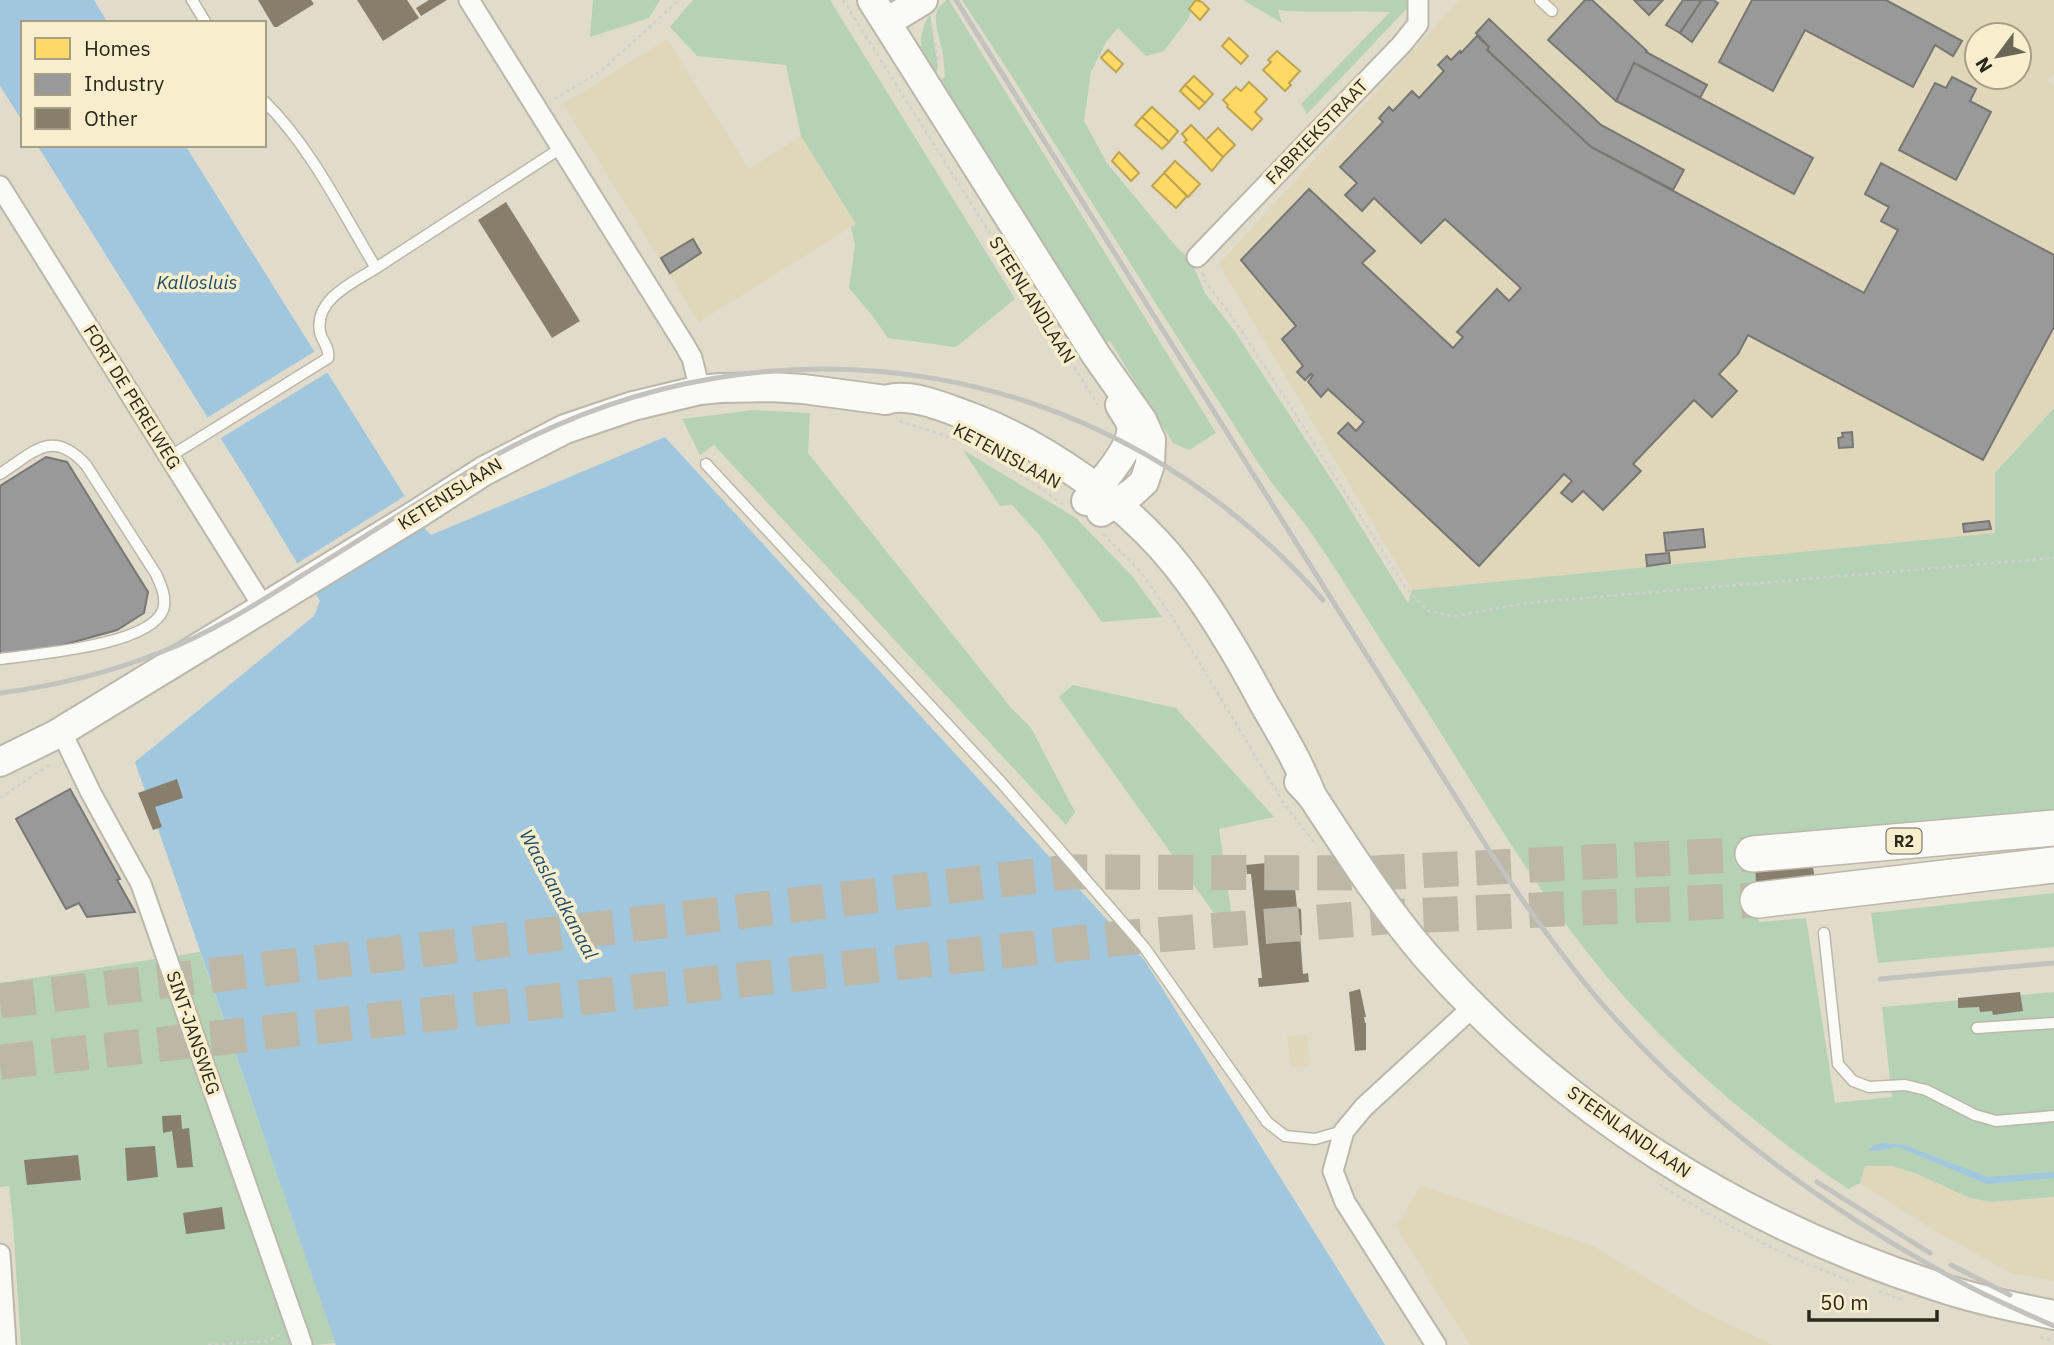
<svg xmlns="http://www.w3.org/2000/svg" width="2054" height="1345" font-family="'IBM Plex Sans',sans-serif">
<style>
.built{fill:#e0d7ba;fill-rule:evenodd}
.green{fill:#b6d2b6}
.water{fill:#a0c7de}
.pier{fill:#e0dbca}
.homes{fill:#ffd966;stroke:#bfa450;stroke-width:2}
.industry{fill:#999;stroke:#787773;stroke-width:2}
.building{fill:#887e6c}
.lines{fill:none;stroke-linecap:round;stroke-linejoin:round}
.highway-tunnel{stroke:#bcb7a7;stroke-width:35;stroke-dasharray:35 18;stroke-linecap:butt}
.lane-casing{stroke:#bbb7a9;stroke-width:13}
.street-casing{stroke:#bbb7a9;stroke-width:23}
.secondary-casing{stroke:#bbb7a9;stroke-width:32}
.highway-casing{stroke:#bbb7a9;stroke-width:38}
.path{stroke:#d2d0cb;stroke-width:2.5;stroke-dasharray:3.5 3.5;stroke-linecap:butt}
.lane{stroke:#fafaf7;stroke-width:10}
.street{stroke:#fafaf7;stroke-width:19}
.secondary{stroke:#fafaf7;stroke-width:28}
.highway{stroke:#fafaf7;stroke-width:35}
.rail{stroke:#c3c2bd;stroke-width:5}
.labels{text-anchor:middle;stroke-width:7;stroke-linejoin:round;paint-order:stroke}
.shield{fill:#f8eecd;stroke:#686350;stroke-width:2}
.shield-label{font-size:16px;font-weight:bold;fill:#2b281b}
.street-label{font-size:18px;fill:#2b281b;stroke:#f8eecd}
.water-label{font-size:19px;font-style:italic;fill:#1e4b67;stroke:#f8eecd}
</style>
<rect width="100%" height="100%" fill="#e0dbca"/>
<g class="built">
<path d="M 1459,0 L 2054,0 L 2054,74 L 2047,82 L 2054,86 L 2054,408 L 1995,473 L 1996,533 L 1412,590 L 1219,264 ZM 1977,35 L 2019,35 L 2019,77 L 1977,77 Z"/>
<path d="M 667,39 L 749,169 L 801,136 L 856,224 L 699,322 L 563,104 Z"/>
<path d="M 1307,1034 L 1310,1066 L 1291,1067 L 1287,1036 Z"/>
<path d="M 1865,1166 L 1892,1166 L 1991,1202 L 2054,1197 L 2054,1281 L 2011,1273 L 1940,1234 L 1860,1183 Z"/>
<path d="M 1421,1185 L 1593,1246 L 1698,1309 L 1773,1345 L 1470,1345 L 1396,1227 Z"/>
</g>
<g class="green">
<path d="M 593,0 L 660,0 L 649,18 L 590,37 Z"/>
<path d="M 693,0 L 830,0 L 1015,299 L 956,347 L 888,338 L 871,314 L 849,288 L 855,245 L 851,227 L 856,224 L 801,136 L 786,65 L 697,56 L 670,27 Z"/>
<path d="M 947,0 L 949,0 L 1216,433 L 1189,450 L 1173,443 L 1110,341 L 1104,344 L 938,81 L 945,77 L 943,55 L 936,24 L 936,14 L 938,8 Z"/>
<path d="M 962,0 L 1195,0 L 1188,19 L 1164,51 L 1146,56 L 1118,28 L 1106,42 L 1091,72 L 1084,121 L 1107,163 L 1178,249 L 1190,258 L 1205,293 L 1233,329 L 1289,414 L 1339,491 L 1408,603 L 1412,590 L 1995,533 L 1995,473 L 2054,408 L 2054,811 L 1752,838 L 1759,922 L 1806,918 L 1835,1103 L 1892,1097 L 1882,1007 L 2054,992 L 2054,1197 L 1991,1202 L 1970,1198 L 1917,1174 L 1892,1166 L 1865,1166 L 1860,1183 L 1848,1189 C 1745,1119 1648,1035 1574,935 C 1506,845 1452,746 1389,653 C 1362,611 1336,568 1307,527 C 1297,513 1285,500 1274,486 C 1257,462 1241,436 1225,411 C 1136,275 1052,136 962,0 Z"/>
<path d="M 1243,0 L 1406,0 L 1410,5 L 1307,114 L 1301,104 L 1390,12 C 1353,10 1315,14 1278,10 L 1282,23 Z"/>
<path d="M 930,14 L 938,67 L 937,72 L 934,75 C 919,53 916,37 930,14 Z"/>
<path d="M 754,410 L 810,413 L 808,453 L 1012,709 L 1031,728 L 1075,812 L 1066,825 L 714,445 L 700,455 L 682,419 Z"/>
<path d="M 963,450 L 1076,518 L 1133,577 L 1162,617 L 1102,622 L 1040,536 L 1012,505 L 1000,506 Z"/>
<path d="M 1073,685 L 1176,708 L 1274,817 L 1219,829 L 1236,944 L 1059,697 Z"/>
<path d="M 2054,893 L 2054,947 L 1878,963 L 1871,913 Z"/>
<path d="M 200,952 L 336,1343 L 314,1345 L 21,1345 L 13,1224 L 9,1186 L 0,1187 L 0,983 Z"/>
</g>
<g class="water">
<path d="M 0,0 L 94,0 L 108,23 L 23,23 L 23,122 L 0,86 Z"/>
<path d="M 37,145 L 185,145 L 426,530 L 431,535 L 665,437 L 1145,961 L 1385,1345 L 336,1345 L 135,762 L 314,616 L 320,601 L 250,485 Z"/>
<path d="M 1882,1143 L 1904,1145 L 1988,1177 L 2054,1172 L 2054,1178 L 1987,1184 L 1898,1147 C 1888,1147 1878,1153 1869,1150 L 1873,1146 Z"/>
</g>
<g class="pier">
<path d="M 317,350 L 330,371 L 218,440 L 205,419 Z"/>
<path d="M 405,496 L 423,525 L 312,595 L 293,566 Z"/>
</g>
<g class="homes">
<path d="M 1196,0 L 1202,2 L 1209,9 L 1200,20 L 1189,9 Z"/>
<path d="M 1229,38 L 1248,56 L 1241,64 L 1222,46 Z"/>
<path d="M 1108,50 L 1123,64 L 1116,72 L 1101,58 Z"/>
<path d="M 1277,51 L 1300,71 L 1289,83 L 1291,85 L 1285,91 L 1263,70 L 1271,62 L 1268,60 Z"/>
<path d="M 1194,76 L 1213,94 L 1205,103 L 1185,85 Z"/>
<path d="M 1249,82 L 1267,99 L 1255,112 L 1262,119 L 1252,130 L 1227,107 L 1228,105 L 1223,100 L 1236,87 L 1241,91 Z"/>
<path d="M 1185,85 L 1205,103 L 1199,109 L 1180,91 Z"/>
<path d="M 1152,107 L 1178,131 L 1169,142 L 1142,117 Z"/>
<path d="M 1142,117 L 1169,142 L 1162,149 L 1135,125 Z"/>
<path d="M 1191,125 L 1223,157 L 1212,171 L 1184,142 L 1187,140 L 1182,134 Z"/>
<path d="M 1218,128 L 1235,145 L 1223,157 L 1206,140 Z"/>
<path d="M 1119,152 L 1139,173 L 1131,181 L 1112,161 Z"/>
<path d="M 1175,161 L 1200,184 L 1188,197 L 1164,173 Z"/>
<path d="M 1164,173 L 1187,196 L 1176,208 L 1152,186 Z"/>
</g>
<g class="industry">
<path d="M 1585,0 L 1592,0 L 1647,51 L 1646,52 L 1707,85 L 1700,98 L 1634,63 L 1616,101 L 1548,40 Z"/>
<path d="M 1634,0 L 1663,0 L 1649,15 Z"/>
<path d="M 1683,0 L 1702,0 L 1680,33 L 1666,25 Z"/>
<path d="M 1702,0 L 1713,0 L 1718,3 L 1692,42 L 1680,33 Z"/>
<path d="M 1752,0 L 1886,0 L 1962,41 L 1953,56 L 1935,45 L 1913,87 L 1805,30 L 1773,91 L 1719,62 Z"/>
<path d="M 1489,19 L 1601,125 L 1684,170 L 1673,190 L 1591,147 L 1487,50 L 1489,47 L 1476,33 Z"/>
<path d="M 1477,36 L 1489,47 L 1487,50 L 1591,147 L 1864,293 L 1898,230 L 1881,221 L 1889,207 L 1865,194 L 1881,163 L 2054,255 L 2054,327 L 1983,460 L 1748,335 L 1738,354 L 1719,374 L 1737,391 L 1712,417 L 1694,400 L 1633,464 L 1641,471 L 1603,510 L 1583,491 L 1572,502 L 1561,493 L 1572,481 L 1564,474 L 1479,566 L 1338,433 L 1348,423 L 1356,431 L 1364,422 L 1328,389 L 1321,397 L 1308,382 L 1313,375 L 1311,374 L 1305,380 L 1297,372 L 1303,366 L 1282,339 L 1296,326 L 1241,260 L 1309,189 L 1375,251 L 1362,263 L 1453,348 L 1463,337 L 1457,332 L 1497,289 L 1509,301 L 1521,288 L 1445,219 L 1421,243 L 1374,198 L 1362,211 L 1345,195 L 1357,183 L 1340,167 L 1383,122 L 1379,118 L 1389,107 L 1393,111 L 1412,91 L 1419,98 L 1444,71 L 1438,65 L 1447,56 L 1451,60 L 1460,51 L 1461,53 Z"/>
<path d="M 1634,63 L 1813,158 L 1794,194 L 1616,101 Z"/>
<path d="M 1952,77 L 1976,89 L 1970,101 L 1991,112 L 1956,180 L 1899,150 L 1935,83 L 1946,88 Z"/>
<path d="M 693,239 L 701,253 L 670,273 L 661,258 Z"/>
<path d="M 1852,432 L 1853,447 L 1839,448 L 1838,438 L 1843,437 L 1842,433 Z"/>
<path d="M 46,457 L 67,462 L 148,592 L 144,613 L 117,630 L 56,647 L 0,656 L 0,486 Z"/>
<path d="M 1989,521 L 1991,529 L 1964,532 L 1963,524 Z"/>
<path d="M 1703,529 L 1705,547 L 1666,551 L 1664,533 Z"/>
<path d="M 1669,553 L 1670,563 L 1647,566 L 1646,555 Z"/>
<path d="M 70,789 L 120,879 L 117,880 L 135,912 L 87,917 L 79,903 L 66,909 L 16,819 Z"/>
</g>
<g class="building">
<path d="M 258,0 L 311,0 L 314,4 L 277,27 L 274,27 Z"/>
<path d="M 357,0 L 407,0 L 419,18 L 383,41 Z"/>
<path d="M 429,0 L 447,0 L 421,16 L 416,8 Z"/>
<path d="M 506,202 L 580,321 L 552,338 L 478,220 Z"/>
<path d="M 177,779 L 183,798 L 155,807 L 162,827 L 153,830 L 138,793 Z"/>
<path d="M 1296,860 L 1297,869 L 1293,869 L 1297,908 L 1301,909 L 1302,935 L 1300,935 L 1303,974 L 1308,973 L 1309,982 L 1259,987 L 1258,978 L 1262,978 L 1258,939 L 1251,874 L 1247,874 L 1246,865 Z"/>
<path d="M 1812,862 L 1815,879 L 1756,884 L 1755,868 Z"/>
<path d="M 1360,989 L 1366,1017 L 1364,1017 L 1365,1023 L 1366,1023 L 1366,1050 L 1355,1051 L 1349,992 Z"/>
<path d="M 2020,992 L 2023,1011 L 1993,1015 L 1992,1011 L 1980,1012 L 1979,1007 L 1958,1008 L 1958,998 Z"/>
<path d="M 181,1115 L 182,1129 L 189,1128 L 193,1167 L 177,1168 L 172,1131 L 163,1133 L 162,1116 Z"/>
<path d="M 155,1146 L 158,1177 L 127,1181 L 125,1148 Z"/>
<path d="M 78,1155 L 81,1180 L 27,1185 L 24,1160 Z"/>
<path d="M 222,1207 L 225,1229 L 186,1234 L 183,1213 Z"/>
</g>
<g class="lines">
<g class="highway-tunnel">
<path d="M 0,1001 L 1068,872 L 1375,873 L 1753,854"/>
<path d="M 0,1062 L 1131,937 L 1385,917 L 1758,900"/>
</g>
<g class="lane-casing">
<g id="lane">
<path d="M 192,0 L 206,23"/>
<path d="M 1540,0 L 1552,11"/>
<path d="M 264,101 C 311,147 342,212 376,268 L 561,148"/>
<path d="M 169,457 L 328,358 C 330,347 322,342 320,332 C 314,299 354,282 376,268"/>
<path d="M 706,464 L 1000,781 L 1144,947 L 1267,1122 L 1285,1136 L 1315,1139 L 1343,1131"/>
<path d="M 0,474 C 34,452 52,428 86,465 L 156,574 C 161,585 167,598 163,610 C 149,646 35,654 0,659"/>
<path d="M 1824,933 L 1838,1064 L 1853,1081 L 1869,1087 L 1905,1085 L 1926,1090 L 1975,1115 L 1996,1121 L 2054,1116"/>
<path d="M 1977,1028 L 2054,1023"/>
</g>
</g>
<g class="street-casing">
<g id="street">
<path d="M 469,0 L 684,344 L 692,358 L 700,390"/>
<path d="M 0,186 L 264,608"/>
<path d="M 1197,257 L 1402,44 L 1418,24 L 1418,0"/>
<path d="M 61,731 L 91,793 L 141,884 L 302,1344"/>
<path d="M 0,1254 L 6,1345"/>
<path d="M 1436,1345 L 1345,1202 L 1333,1171 L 1344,1131 L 1364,1107 L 1474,1006"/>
</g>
</g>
<g class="secondary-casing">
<g id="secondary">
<path d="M 872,0 L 1096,355 L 1142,420 L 1151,440 L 1150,464 L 1144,482 L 1132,493 L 1101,512"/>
<path d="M 887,22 L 923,0"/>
<path d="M 1086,501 C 1100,484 1135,447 1131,425 C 1129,418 1123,411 1120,405"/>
<path d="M 0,762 L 57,734 L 417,514 L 484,471 L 565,429 L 633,406 L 700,390 L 720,388 L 772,387 L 803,389 L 886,400 C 909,392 946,408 968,416 C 1044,444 1128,503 1178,567 C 1211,609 1238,655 1263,702 C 1281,733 1299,763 1312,796"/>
<path d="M 1299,782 L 1312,796 C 1348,851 1383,906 1426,956 C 1560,1110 1742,1224 1936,1286 C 1974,1299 2014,1307 2054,1315"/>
</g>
</g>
<g class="highway-casing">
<g id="highway">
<path d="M 1753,854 L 2054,828"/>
<path d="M 1758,900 L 2054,865"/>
</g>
</g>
<g class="path">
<path d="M 843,0 L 1098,405"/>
<path d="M 931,22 L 939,63"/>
<path d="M 554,99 L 600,72 L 679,0"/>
<path d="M 1203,273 L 1205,281 L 1232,317 L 1271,376 L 1406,588 L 1428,611 L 1454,616 L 1526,603 L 2054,558"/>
<path d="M 899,421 C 919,427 938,433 956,440 C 995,456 1030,481 1064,505"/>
<path d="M 1103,534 L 1140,571 L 1172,617 L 1283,802 L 1316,845"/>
<path d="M 0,798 L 49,765"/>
<path d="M 1659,1184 C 1720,1223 1785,1257 1853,1282"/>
<path d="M 1879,1291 L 1902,1300"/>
<path d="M 2040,1337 L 2054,1341"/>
<path d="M 208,1345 L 267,1341 L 279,1335"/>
</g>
<use href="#lane" class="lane"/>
<use href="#street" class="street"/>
<use href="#secondary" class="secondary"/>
<use href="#highway" class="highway"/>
<g class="rail">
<path d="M 956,0 L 1485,844 C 1520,898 1556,949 1597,998 C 1700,1118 1832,1215 1972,1288 C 1999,1302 2027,1314 2054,1326"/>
<path d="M 0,693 C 55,686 108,673 159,653 C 216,631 266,598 317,566 C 377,529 437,490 498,454 C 779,300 1112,359 1323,600"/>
<path d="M 1880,979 L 2054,963"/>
<path d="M 1817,1182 L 1930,1253"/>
<path d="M 1951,1265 L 2010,1295"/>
</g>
</g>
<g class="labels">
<rect class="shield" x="1886.5" y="828.5" width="35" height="25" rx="5"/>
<g class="shield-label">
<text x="1904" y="847">R2</text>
</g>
<g class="street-label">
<text transform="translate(1317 132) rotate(-46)" y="6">FABRIEKSTRAAT</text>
<text transform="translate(1032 300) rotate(58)" y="6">STEENLANDLAAN</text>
<text transform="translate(132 397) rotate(58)" y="6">FORT DE PERELWEG</text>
<text transform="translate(1007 456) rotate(28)" y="6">KETENISLAAN</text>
<text transform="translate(450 494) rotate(-32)" y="6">KETENISLAAN</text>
<text transform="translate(193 1033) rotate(71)" y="6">SINT-JANSWEG</text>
<text transform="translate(1629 1132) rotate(35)" y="6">STEENLANDLAAN</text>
</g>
<g class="water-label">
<text x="197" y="289">Kallosluis</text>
<text transform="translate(559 894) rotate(62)" y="7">Waaslandkanaal</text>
</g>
</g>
<rect x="21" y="21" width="245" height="126" fill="#f8eecd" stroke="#a69f86" stroke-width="2"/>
<rect x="35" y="38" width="35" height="21" fill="#ffd966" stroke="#a69f86" stroke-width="2"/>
<text x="84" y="56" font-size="21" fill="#2b281b">Homes</text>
<rect x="35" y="74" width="35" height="21" fill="#999999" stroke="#a69f86" stroke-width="2"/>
<text x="84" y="91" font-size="21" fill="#2b281b">Industry</text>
<rect x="35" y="108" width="35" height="21" fill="#887e6c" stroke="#a69f86" stroke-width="2"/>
<text x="84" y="126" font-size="21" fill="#2b281b">Other</text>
<g transform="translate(1998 56) rotate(238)"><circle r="33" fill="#f8eecd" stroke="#a69f86" stroke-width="2"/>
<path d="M0-5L12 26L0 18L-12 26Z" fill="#6a6758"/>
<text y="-10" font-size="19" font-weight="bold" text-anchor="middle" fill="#2b281b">N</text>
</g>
<path d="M1809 1310v10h128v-10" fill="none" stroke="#2b281b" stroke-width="3.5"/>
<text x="1820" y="1310" font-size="21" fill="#2b281b" stroke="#f8eecd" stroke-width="5" paint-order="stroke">50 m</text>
</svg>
